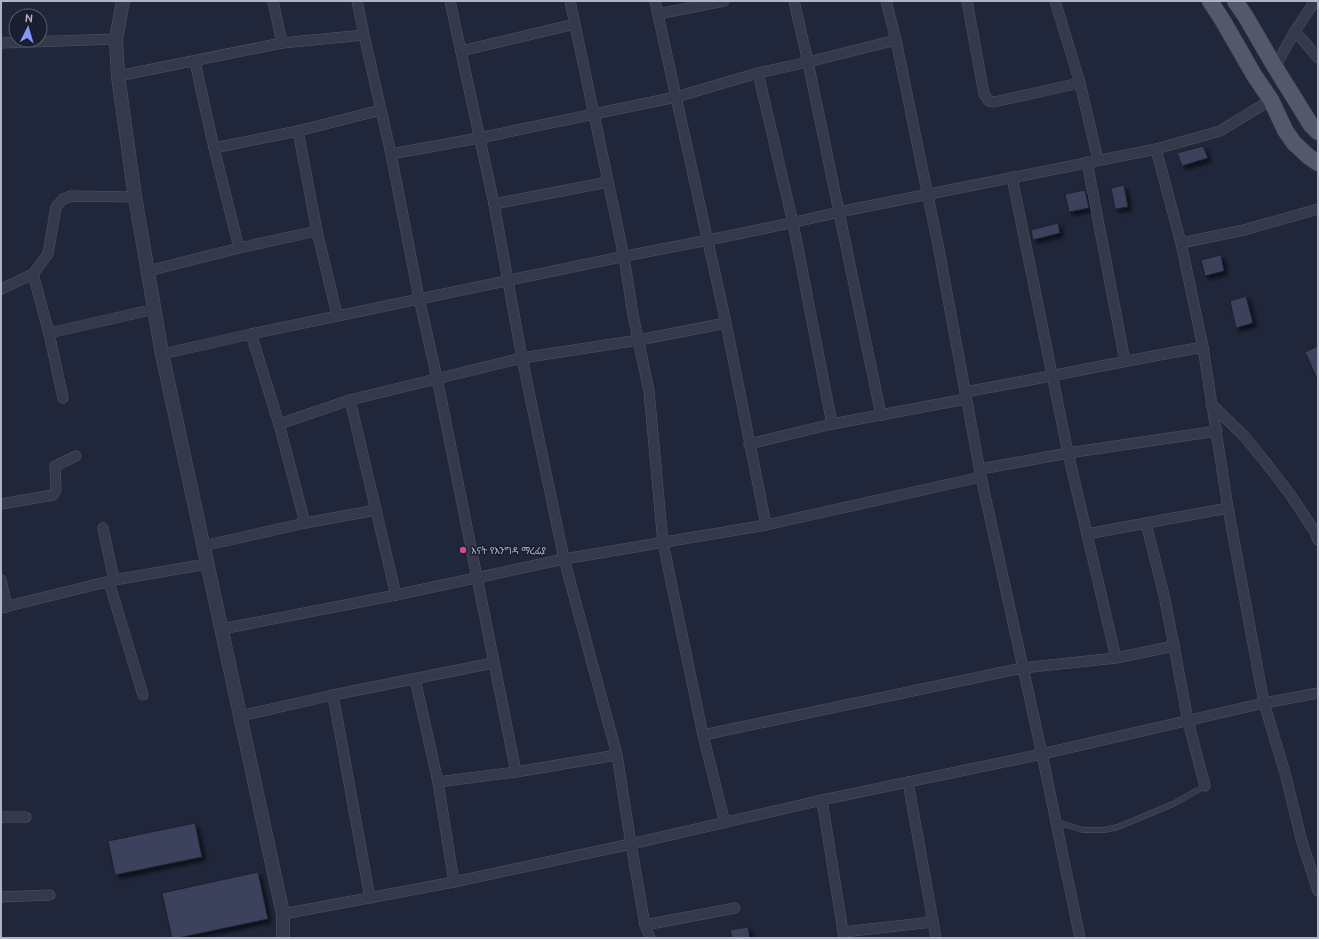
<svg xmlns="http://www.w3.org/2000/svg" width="1319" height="939" font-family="Ubuntu,'Noto Sans Ethiopic',sans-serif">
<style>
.building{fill:#3d435b;stroke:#1c2132;filter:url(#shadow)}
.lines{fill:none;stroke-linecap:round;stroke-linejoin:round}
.service-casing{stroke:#505466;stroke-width:6}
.minor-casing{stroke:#505466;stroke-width:11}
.tertiary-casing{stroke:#505466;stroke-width:14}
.primary-casing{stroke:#3e4354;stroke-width:17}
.service{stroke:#353a4b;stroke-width:5}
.minor{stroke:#353a4b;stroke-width:10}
.tertiary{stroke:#353a4b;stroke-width:13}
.primary{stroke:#53586c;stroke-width:16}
.hotel-dot{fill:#d1479c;stroke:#1a1f30;stroke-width:1.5}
.labels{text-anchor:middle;stroke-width:3;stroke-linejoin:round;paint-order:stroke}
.poi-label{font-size:10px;fill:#b0b4c7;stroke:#1a1f30;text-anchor:start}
</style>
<defs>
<filter id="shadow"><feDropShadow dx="3.5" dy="3.5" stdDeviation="2" flood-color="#0009"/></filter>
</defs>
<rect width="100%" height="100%" fill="#21273b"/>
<g class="building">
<path d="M 1203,146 L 1208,158 L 1182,166 L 1177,153 Z"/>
<path d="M 1124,185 L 1128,207 L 1115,209 L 1111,188 Z"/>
<path d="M 1085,190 L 1089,208 L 1069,212 L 1065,194 Z"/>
<path d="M 1058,223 L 1060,233 L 1033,240 L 1031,230 Z"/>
<path d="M 1221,255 L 1224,271 L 1205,276 L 1201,260 Z"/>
<path d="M 1246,296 L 1253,323 L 1236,328 L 1230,301 Z"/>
<path d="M 1318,346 L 1318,381 L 1305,352 Z"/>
<path d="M 195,823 L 202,857 L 115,875 L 108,841 Z"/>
<path d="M 258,872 L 268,919 L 178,938 L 172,938 L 162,893 Z"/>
<path d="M 748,927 L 750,938 L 732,938 L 730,930 Z"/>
</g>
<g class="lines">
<g class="service-casing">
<path id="service" d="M 1057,822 L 1083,830 L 1104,830 L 1118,827 L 1173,804 L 1205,786"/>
</g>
<g class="minor-casing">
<g id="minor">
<path d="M 357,1 L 364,35 L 391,154 L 419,298 L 437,378 L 516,772"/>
<path d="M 450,1 L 494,204 L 522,358 L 564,559 L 617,755 L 631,844 L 645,925 L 650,938"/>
<path d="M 570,1 L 624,257 L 633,315 L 649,391 L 663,543 L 703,735 L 725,823"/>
<path d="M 794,1 L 808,62 L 881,415"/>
<path d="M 886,1 L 896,40 L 939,250 L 981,477 L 1042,754 L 1080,938"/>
<path d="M 967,1 L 984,94 L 989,101 L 994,102 L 1080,83"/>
<path d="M 1055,1 L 1080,83 L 1098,160"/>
<path d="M 658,14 L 724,1"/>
<path d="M 1295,31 L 1318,58"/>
<path d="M 1,43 L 116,39"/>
<path d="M 282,43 L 364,35"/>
<path d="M 461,51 L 575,24"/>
<path d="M 1275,67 L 1295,31 L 1315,1"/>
<path d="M 758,73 L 793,223 L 832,424"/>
<path d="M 118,76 L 282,43 L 273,1"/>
<path d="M 298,131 L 381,110"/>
<path d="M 214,148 L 298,131 L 317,231 L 239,248"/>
<path d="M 1156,149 L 1181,243 L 1203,347 L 1228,508 L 1146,523 L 1164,595 L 1174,646"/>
<path d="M 391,154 L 479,138 L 676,97 L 655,1"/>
<path d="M 1087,162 L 1125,361"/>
<path d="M 1012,177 L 1068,453 L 1217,431"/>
<path d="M 494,204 L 608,182"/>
<path d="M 317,231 L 337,315"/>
<path d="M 1181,243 L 1244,230 L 1318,209"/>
<path d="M 148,271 L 239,248 L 214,148 L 195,62"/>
<path d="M 33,274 L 49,333 L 63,398"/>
<path d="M 1,289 L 33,274 L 48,254 L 56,207 L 63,199 L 71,196 L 135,197"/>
<path d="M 49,333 L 155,309"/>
<path d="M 251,334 C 371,308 491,283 611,259 C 687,244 764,230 839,212 L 1156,149 L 1220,131 L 1271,100"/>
<path d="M 162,354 L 251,334 L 279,424"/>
<path d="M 965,392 C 1044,378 1123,361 1203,347"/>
<path d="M 1211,404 L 1244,436 L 1267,464 L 1292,497 L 1315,532 L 1318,540"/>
<path d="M 749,444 L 832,424 L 966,399"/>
<path d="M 981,469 L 1068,453 L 1087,534 L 1146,523"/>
<path d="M 1,504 L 53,495 L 56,489 L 55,466 L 76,456"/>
<path d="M 1228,508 L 1264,703 L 1285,773 L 1302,842 L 1318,891"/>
<path d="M 305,523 L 279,424 L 350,400 L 522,358 L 639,340 L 726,323"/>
<path d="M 766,525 L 726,323 L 676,97 L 758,73 L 808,62 L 896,40"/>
<path d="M 103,528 L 114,580"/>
<path d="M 1087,534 L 1116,658"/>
<path d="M 203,546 L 305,523 L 376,510"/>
<path d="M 1,580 L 7,607"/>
<path d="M 109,582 L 143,695"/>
<path d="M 396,595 L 564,559 L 766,525 L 981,477"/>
<path d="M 1,608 L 114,580 L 207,564"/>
<path d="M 222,629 L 396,595 L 350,400"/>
<path d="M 415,679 L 438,782 L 454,882"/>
<path d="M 333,695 L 370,898"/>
<path d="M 240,716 L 333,695 L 493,663"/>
<path d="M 703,735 L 1022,668 L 1116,658 L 1174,646 L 1188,721 L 1205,786"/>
<path d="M 438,782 L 516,772 L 617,755"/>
<path d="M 908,782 L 936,938"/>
<path d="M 822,800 L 844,938"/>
<path d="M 1,817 L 26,817"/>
<path d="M 1,897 L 50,895"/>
<path d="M 283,914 L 454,882 L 631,844 L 822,800 L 1042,754 L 1264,703 L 1318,693"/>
<path d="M 645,925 L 735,908"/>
<path d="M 843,932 L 933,922"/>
</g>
</g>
<g class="tertiary-casing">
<path id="tertiary" d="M 123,1 L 116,39 L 118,76 L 135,197 L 162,354 L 283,914 L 283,938"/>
</g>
<g class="primary-casing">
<g id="primary">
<path d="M 1210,1 L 1223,21 L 1254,75 L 1271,100 L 1285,130 L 1294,143 L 1308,156 L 1318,163"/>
<path d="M 1235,1 L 1246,17 L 1275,67 L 1311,125 L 1318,132"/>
</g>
</g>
<use href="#service" class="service"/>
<use href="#minor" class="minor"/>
<use href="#tertiary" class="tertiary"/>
<use href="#primary" class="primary"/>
</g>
<circle class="hotel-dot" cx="463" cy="550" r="4"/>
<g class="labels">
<g class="poi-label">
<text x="471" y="554">እናት የእንግዳ ማረፊያ</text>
</g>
</g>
<rect width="1319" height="939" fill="none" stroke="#b0b4c7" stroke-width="4"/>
<g transform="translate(28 28) rotate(5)"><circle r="19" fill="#1a1f30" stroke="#565b6c"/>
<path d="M0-3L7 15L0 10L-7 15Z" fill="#8298fb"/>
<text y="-6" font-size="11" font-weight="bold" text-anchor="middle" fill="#b0b4c7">N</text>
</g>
</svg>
